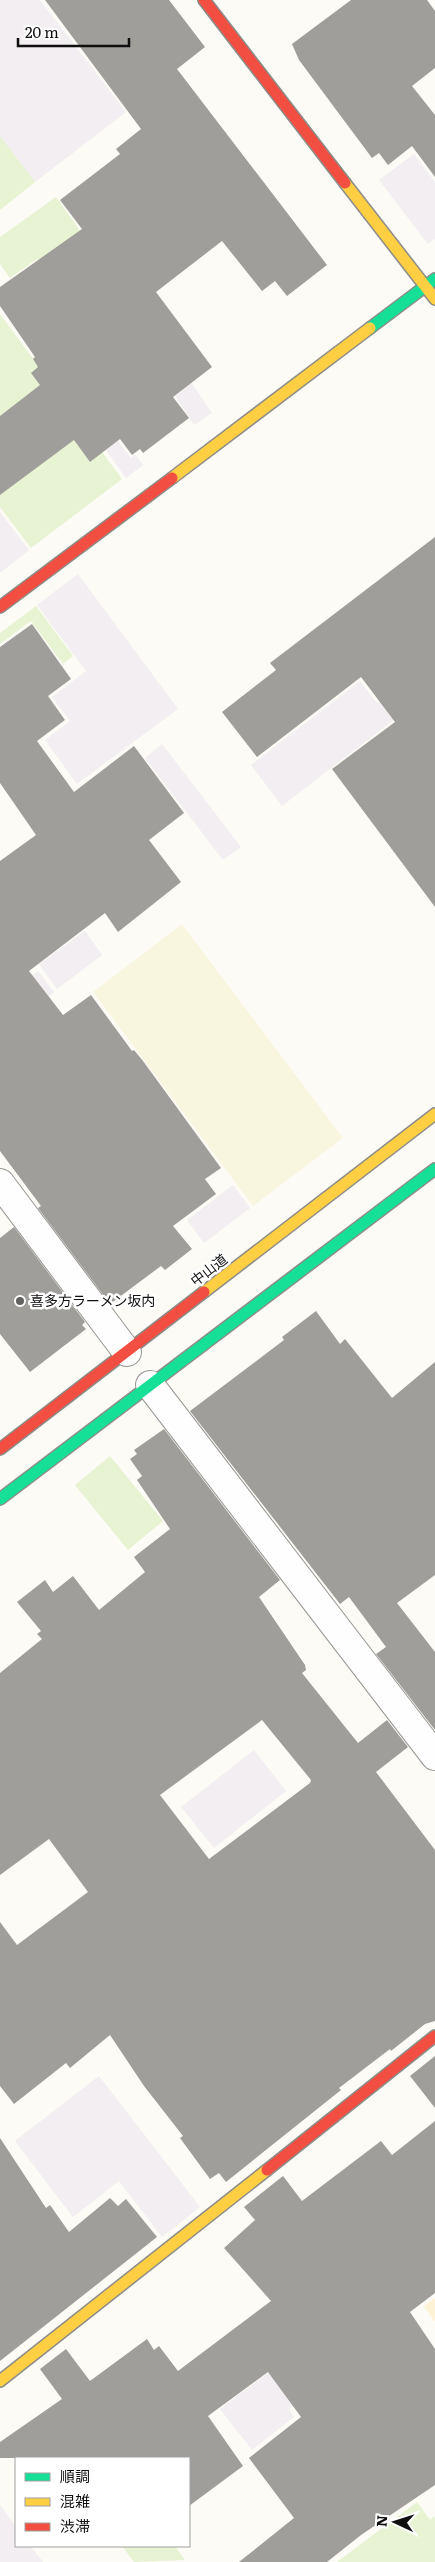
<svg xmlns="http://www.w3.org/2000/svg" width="435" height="2562" font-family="Literata,'Noto Sans JP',serif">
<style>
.industrial{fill:#f3eef1}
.farmland{fill:#f9f6e0}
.green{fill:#e7f3d3}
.sand{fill:#fdf2d5}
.building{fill:#a09e9a;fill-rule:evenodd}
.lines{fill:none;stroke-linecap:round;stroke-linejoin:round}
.street-casing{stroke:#969593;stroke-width:30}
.fast-casing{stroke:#8c8c89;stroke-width:14}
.slow-casing{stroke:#8c8c89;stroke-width:14}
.jam-casing{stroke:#8c8c89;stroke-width:14}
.street{stroke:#fffefe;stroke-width:28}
.fast{stroke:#16e098;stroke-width:11}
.slow{stroke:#ffcf43;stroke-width:11}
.jam{stroke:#f24e42;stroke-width:11}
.poi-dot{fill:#626260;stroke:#fff;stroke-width:2}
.labels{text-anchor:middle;stroke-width:5;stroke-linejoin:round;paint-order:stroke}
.street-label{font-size:14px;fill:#0f0f0f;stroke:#fff}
.poi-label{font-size:14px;fill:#0f0f0f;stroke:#fff;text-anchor:start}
</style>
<rect width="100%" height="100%" fill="#fcfbf5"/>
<g class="industrial">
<path d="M 0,0 L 40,0 L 126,112 L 35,182 L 0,136 Z"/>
<path d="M 414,154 L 435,182 L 435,239 L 428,244 L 379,180 Z"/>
<path d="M 187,376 L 212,413 L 194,425 L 170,388 Z"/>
<path d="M 104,422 L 131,458 L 135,454 L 143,465 L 126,478 L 92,431 Z"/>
<path d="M 0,512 L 29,550 L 0,573 Z"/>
<path d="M 78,574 L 178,709 L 77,784 L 45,740 L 70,721 L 52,697 L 86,671 L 37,605 Z"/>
<path d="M 435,658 L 435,688 L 282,806 L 251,765 L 360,681 L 377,703 Z"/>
<path d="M 162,744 L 241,847 L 223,860 L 145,758 Z"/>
<path d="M 85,931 L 102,955 L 57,989 L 39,964 Z"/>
<path d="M 38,971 L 54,992 L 20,1018 L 13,991 Z"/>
<path d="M 233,1185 L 250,1208 L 204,1243 L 187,1220 Z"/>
<path d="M 254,1750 L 286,1791 L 214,1848 L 181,1807 Z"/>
<path d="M 99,2076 L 200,2207 L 162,2237 L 119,2181 L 73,2217 L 15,2141 Z"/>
<path d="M 297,2351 L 322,2384 L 289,2409 L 294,2417 L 252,2450 L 220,2409 Z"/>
<path d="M 0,2505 L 16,2527 L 16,2546 L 30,2546 L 43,2562 L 0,2562 Z"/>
</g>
<path class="farmland" d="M 182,924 L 343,1138 L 253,1206 L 93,992 Z"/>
<g class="green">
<path d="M 0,136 L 35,182 L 0,210 Z"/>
<path d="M 56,197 L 129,299 L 55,284 L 37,259 L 10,278 L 0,264 L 0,237 Z"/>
<path d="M 0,314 L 122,479 L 31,548 L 0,507 Z"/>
<path d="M 36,606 L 73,656 L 63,664 L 31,621 L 0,644 L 0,633 Z"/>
<path d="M 110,1456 L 163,1521 L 128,1550 L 75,1485 Z"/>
<path d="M 417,2502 L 430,2520 L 435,2516 L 435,2562 L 337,2562 Z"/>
<path d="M 122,2546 L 175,2546 L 185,2560 L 134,2562 Z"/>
</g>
<path class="sand" d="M 435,2298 L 435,2322 L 424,2306 Z"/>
<g class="building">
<path d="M 45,0 L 169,0 L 205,47 L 177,69 L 327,265 L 287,296 L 275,281 L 262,291 L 222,241 L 156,292 L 212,367 L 173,397 L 189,418 L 143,453 L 140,449 L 132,455 L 120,439 L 90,462 L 74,440 L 0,495 L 0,416 L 40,385 L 31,373 L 38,367 L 33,359 L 35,357 L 0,306 L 0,287 L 82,229 L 60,200 L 120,154 L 116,149 L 141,129 Z"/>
<path d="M 351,0 L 427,0 L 435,11 L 435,68 L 412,86 L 435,115 L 435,177 L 412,146 L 388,165 L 379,153 L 372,158 L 299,60 L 292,44 Z"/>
<path d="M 435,537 L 435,907 L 332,769 L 395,722 L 361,677 L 257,757 L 222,712 L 276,670 L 270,663 Z"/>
<path d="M 32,624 L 71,679 L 48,696 L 65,720 L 37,741 L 74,792 L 134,746 L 184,813 L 149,840 L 181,882 L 118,932 L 105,913 L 29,971 L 63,1015 L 91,995 L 132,1051 L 134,1050 L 143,1061 L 221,1168 L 205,1179 L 216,1194 L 173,1226 L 192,1249 L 165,1270 L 161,1266 L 110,1304 L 38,1208 L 41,1206 L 0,1151 L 0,861 L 36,835 L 0,783 L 0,647 Z"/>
<path d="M 14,1227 L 85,1322 L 82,1325 L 86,1329 L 30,1372 L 0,1334 L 0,1238 Z"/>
<path d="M 316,1311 L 340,1344 L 345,1339 L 392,1398 L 435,1362 L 435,1575 L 397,1603 L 435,1652 L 435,1730 L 376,1654 L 386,1647 L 349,1597 L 340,1604 L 190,1411 L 284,1340 L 282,1337 Z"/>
<path d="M 164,1429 L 280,1580 L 259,1597 L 305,1665 L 306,1670 L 302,1673 L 358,1743 L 387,1720 L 408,1747 L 376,1772 L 435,1850 L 435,2021 L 425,2024 L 391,2051 L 390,2049 L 339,2088 L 341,2090 L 226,2182 L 219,2173 L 210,2179 L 180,2138 L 183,2136 L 144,2086 L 110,2035 L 70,2068 L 66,2063 L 14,2104 L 0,2086 L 0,1922 L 17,1945 L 88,1892 L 49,1839 L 0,1875 L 0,1673 L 42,1639 L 37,1634 L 41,1631 L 17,1602 L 45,1580 L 53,1592 L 73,1576 L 99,1610 L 145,1572 L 134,1557 L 170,1529 L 137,1480 L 142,1476 L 130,1459 L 137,1454 L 134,1450 ZM 262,1720 L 311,1780 L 310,1783 L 209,1859 L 160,1795 Z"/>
<path d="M 435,2056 L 435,2108 L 410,2076 Z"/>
<path d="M 435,2121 L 435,2293 L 410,2312 L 435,2349 L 435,2485 L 361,2535 L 327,2562 L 239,2562 L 294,2518 L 249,2458 L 301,2417 L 268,2372 L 208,2416 L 243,2466 L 189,2506 L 189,2458 L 0,2458 L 0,2442 L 62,2399 L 40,2369 L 66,2349 L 90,2381 L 147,2339 L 154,2350 L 159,2346 L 178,2371 L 271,2301 L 224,2248 L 255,2220 L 244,2207 L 283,2176 L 302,2201 L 381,2141 L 392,2155 Z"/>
<path d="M 0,2138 L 46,2208 L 50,2205 L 69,2232 L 110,2198 L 118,2206 L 126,2199 L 157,2237 L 0,2361 Z"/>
</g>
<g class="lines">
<g class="street-casing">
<g id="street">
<path d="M 0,1183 L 127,1352"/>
<path d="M 150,1385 L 435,1756"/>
</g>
</g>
<g class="fast-casing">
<g id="fast">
<path d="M 370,328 L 435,279"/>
<path d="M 0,1499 L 435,1169"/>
</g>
</g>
<g class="slow-casing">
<g id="slow">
<path d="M 345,183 L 435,299"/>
<path d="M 172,478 L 370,328"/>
<path d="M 204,1292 L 435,1114"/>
<path d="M 0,2381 L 267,2170"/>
</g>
</g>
<g class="jam-casing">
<g id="jam">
<path d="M 204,0 L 345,183"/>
<path d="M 0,607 L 172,478"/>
<path d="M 0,1449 L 204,1292"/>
<path d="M 267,2170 L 435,2036"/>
</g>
</g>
<use href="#street" class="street"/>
<use href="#fast" class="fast"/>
<use href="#slow" class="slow"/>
<use href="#jam" class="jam"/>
</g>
<circle class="poi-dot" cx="20" cy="1301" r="5"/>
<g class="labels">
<g class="street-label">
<text transform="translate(209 1270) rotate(-38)" y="5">中山道</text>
</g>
<g class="poi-label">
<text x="30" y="1306">喜多方ラーメン坂内</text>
</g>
</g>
<rect x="15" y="2457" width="175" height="90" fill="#ffffff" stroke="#9f9f9f"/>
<rect x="25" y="2473" width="25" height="8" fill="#16e098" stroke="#9f9f9f"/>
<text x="60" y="2482" font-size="15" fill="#0f0f0f">順調</text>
<rect x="25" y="2498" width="25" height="8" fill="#ffcf43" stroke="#9f9f9f"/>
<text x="60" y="2507" font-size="15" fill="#0f0f0f">混雑</text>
<rect x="25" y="2523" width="25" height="8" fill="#f24e42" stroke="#9f9f9f"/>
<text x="60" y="2532" font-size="15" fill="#0f0f0f">渋滞</text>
<g transform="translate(395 2522) rotate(274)" stroke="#ffffff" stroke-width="4" paint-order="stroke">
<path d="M0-4L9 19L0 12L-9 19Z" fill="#0f0f0f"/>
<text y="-8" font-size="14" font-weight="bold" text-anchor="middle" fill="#0f0f0f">N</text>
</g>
<path d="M18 38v8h111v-8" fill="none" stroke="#0f0f0f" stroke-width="2.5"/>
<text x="25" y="38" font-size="15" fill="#0f0f0f" stroke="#ffffff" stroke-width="4" paint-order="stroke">20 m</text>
</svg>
